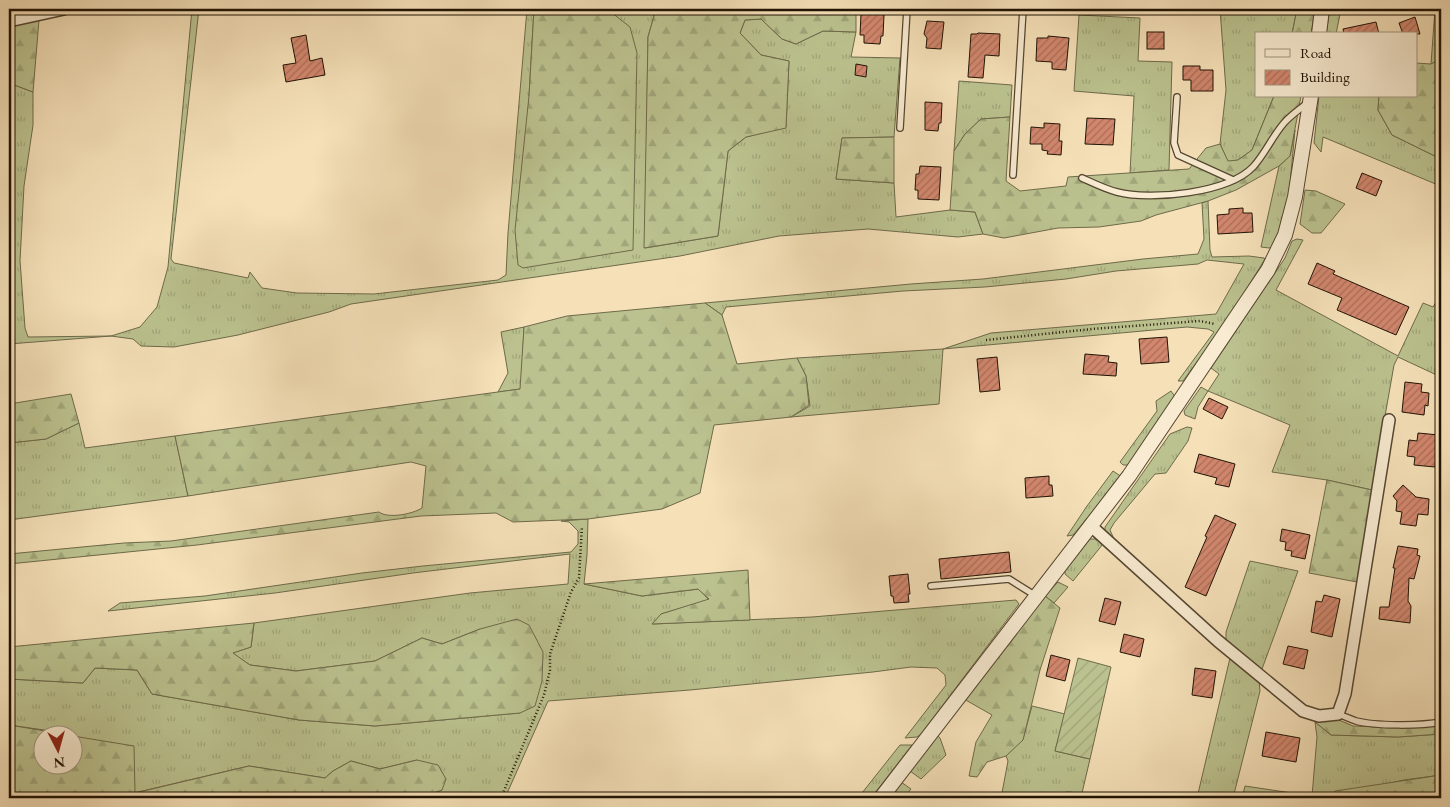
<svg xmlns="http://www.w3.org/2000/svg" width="1450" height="807" font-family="'EB Garamond',serif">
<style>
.grass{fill:url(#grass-tufts);stroke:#6e6a4a}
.forest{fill:url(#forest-firs);stroke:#6e6a4a}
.garden{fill:url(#garden-furrows);stroke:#6e6a4a}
.building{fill:url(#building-hatch);stroke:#201304}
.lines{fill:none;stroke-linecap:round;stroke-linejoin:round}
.service-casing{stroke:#554631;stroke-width:8}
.minor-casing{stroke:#554631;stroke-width:14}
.tertiary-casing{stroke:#554631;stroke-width:16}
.path{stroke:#201304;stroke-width:2.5;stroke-dasharray:1 2.5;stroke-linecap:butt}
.service{stroke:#f8ebd1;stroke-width:5.5}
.minor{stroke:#f8ebd1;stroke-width:11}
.tertiary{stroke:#f8ebd1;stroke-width:14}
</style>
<defs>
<pattern id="grass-tufts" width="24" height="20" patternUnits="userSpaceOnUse" patternTransform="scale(1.25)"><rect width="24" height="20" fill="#bbc28f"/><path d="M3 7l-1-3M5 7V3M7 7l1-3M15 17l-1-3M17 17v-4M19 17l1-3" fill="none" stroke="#a0a67a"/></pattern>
<pattern id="forest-firs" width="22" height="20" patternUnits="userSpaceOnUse" patternTransform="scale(1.25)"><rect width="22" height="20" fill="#bbc28f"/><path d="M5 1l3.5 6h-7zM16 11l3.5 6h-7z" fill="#a0a67a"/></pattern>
<pattern id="garden-furrows" width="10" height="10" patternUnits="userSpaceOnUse" patternTransform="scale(1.25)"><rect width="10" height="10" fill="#bbc28f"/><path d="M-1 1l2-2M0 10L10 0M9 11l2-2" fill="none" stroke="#a0a67a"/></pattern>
<pattern id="building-hatch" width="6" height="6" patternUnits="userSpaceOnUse" patternTransform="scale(1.25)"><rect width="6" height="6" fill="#d2876e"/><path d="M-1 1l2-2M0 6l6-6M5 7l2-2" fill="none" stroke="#aa6d58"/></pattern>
</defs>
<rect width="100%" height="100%" fill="#f5e0b8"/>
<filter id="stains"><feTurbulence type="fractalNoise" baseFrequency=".004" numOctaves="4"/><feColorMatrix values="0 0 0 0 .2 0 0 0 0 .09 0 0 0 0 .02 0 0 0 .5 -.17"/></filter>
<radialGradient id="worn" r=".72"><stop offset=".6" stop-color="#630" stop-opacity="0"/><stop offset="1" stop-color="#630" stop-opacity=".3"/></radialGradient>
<g class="grass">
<path d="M 192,9 L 199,9 L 171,259 L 174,263 L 248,278 L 250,272 L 262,288 L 297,293 L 374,294 L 498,280 L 506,275 L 508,233 L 527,9 L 534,9 L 529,96 L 607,9 L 656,9 L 648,37 L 645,248 L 718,236 L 728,151 L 746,137 L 786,127 L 789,61 L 761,55 L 740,33 L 745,20 L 761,19 L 782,39 L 796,44 L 823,31 L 856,32 L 851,57 L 900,58 L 894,137 L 842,138 L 836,179 L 894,183 L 896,217 L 950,210 L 975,212 L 983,234 L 958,237 L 868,229 L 779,236 L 680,256 L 351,304 L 329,312 L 238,335 L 174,347 L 141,346 L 133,339 L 111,336 L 9,344 L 9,265 L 13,256 L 9,243 L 9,83 L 33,92 L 33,125 L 24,186 L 20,261 L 25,328 L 28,337 L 111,336 L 140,327 L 157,307 L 168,267 Z"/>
<path d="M 1220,9 L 1297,9 L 1292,34 L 1256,34 L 1256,96 L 1274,96 L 1252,150 L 1238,160 L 1228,162 L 1220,144 L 1226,90 Z"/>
<path d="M 1332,9 L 1407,9 L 1340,14 L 1336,34 L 1326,34 L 1329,15 Z"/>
<path d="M 1435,9 L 1441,9 L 1441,59 L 1431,64 Z"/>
<path d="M 1079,15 L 1140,18 L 1138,61 L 1172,62 L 1169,170 L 1130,173 L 1134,96 L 1074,91 Z"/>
<path d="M 959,81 L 1012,85 L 1010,117 L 981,119 L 965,134 L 954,151 Z"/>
<path d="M 1319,96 L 1379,96 L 1378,110 L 1392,135 L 1439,158 L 1441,156 L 1441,170 L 1435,173 L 1438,185 L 1323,137 L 1321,152 L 1314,143 Z"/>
<path d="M 1295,130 L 1289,195 L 1274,247 L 1269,248 L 1261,247 L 1279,166 L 1290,156 Z"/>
<path d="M 1208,201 L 1210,250 L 1212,257 L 1249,256 L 1264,258 L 1265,259 L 1226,322 L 1183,381 L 1178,381 L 1214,332 L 1208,329 L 1187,327 L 943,349 L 939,404 L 791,417 L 810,406 L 806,376 L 797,358 L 943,349 L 991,333 L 1216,314 L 1244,264 L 1207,260 L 1198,264 L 1116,271 L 1066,279 L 985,287 L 903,291 L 726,307 L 722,315 L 705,303 L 911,284 L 983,279 L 1143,259 L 1198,254 L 1204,239 L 1202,203 Z"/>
<path d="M 1297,239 L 1303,240 L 1276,290 L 1398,356 L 1423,303 L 1433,307 L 1438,299 L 1441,300 L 1441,377 L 1398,357 L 1394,365 L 1372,490 L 1327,480 L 1272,472 L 1290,425 L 1208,391 L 1198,407 L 1195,419 L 1185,415 L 1184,411 L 1201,387 L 1208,391 L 1219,374 L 1211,368 L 1285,258 L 1292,241 Z"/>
<path d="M 524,327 L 521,389 L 498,392 L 508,373 L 501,332 Z"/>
<path d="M 1171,391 L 1176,398 L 1131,465 L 1123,465 L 1120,462 L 1157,411 L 1156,401 Z"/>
<path d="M 79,423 L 85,448 L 175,436 L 188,496 L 9,520 L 9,443 L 46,439 Z"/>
<path d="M 1187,427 L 1192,428 L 1188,441 L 1166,473 L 1155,474 L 1114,523 L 1110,530 L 1114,539 L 1105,531 L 1105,527 L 1170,434 Z"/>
<path d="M 1113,471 L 1122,477 L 1073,535 L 1067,536 L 1087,506 Z"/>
<path d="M 588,519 L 587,555 L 584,584 L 642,596 L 699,589 L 709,600 L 661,614 L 653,624 L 812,617 L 1016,600 L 1019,604 L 921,734 L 917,737 L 905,738 L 946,685 L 945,675 L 937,668 L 911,667 L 873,672 L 690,690 L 548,701 L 505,798 L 419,798 L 442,790 L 417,760 L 380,769 L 351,761 L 333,771 L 325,778 L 249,766 L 134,793 L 72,734 L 9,725 L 9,679 L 83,683 L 95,668 L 137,670 L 152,694 L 299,720 L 375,726 L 520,713 L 480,629 L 442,644 L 422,638 L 375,661 L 296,671 L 250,665 L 232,653 L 251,647 L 254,623 L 470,593 L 568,584 L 570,554 L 413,573 L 275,593 L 108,611 L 120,603 L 205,596 L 362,573 L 423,566 L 571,552 L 578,544 L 578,531 L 569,522 L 561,521 Z"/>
<path d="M 1090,539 L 1095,539 L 1103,544 L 1073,581 L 1065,574 L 1065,571 Z"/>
<path d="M 1250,561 L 1298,571 L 1262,669 L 1226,640 L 1226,632 Z"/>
<path d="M 1058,582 L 1068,587 L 1054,603 L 1045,596 Z"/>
<path d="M 1230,658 L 1259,681 L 1260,691 L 1233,798 L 1197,798 Z"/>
<path d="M 1032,706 L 1065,714 L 1055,751 L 1090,759 L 1082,793 L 1066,792 L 1062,798 L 1001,798 L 1008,761 L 1006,756 L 1023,739 Z"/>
<path d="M 1315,722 L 1331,735 L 1398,737 L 1441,734 L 1441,775 L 1404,780 L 1333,796 L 1334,798 L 1242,798 L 1245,786 L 1312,796 L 1317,737 Z"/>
<path d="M 936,734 L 940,738 L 946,755 L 921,779 L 910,771 Z"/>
<path d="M 900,745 L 912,745 L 871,798 L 858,798 Z"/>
<path d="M 901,782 L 911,789 L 904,798 L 889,798 Z"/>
</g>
<g class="forest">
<path d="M 534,9 L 607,9 L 630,27 L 637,53 L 633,250 L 523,268 L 518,265 L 515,230 L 529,96 Z"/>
<path d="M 656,9 L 856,9 L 856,32 L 823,31 L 796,44 L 782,39 L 761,19 L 745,20 L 740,33 L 761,55 L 789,61 L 786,128 L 746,137 L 728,151 L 718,236 L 644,248 L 648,37 Z"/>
<path d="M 1297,9 L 1315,9 L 1311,34 L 1292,34 Z"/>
<path d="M 39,20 L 33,92 L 9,83 L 9,26 Z"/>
<path d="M 1441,59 L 1441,156 L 1439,158 L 1392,135 L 1378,110 L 1379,96 L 1416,96 L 1416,63 L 1431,64 Z"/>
<path d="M 1274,96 L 1301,96 L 1290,156 L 1279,166 L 1236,190 L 1208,201 L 1156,215 L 1141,221 L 1099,227 L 1058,228 L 1004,238 L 983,234 L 975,212 L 950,210 L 954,151 L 965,134 L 981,119 L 1010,117 L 1006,181 L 1020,191 L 1066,186 L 1068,177 L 1189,169 L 1206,148 L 1220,144 L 1228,161 L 1238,160 L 1252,150 Z"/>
<path d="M 894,137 L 894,183 L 836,179 L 842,138 Z"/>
<path d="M 1305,190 L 1316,191 L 1345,204 L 1321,233 L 1312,233 L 1300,224 Z"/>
<path d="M 705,303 L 722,315 L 737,364 L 797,358 L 806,376 L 809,405 L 791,417 L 714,425 L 700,493 L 662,509 L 588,519 L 513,522 L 496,513 L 421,516 L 197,545 L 9,564 L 9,554 L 124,543 L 171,541 L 379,512 C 388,519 413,514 422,508 L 426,466 L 411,462 L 188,496 L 175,436 L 520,389 L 524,327 L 567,316 Z"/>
<path d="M 71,394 L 79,423 L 46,439 L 9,443 L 9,404 Z"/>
<path d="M 1327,480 L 1372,490 L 1357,582 L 1309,573 Z"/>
<path d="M 748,570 L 750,620 L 652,624 L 661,614 L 709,599 L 698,589 L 642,596 L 584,584 Z"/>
<path d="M 1045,596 L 1060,608 L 1040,670 L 1023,740 L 1006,756 L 987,762 L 977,777 L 969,776 L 976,742 L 992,715 L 964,699 Z"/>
<path d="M 517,619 L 529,625 L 543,652 L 542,681 L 535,706 L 520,713 L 375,726 L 299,720 L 152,694 L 137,670 L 95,668 L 83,683 L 9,679 L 9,647 L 254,623 L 251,647 L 233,653 L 250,665 L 296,671 L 375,661 L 422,638 L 442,644 L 480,629 Z"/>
<path d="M 1326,720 L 1339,720 L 1353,726 L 1388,727 L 1441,725 L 1441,734 L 1398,737 L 1331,735 L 1315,722 Z"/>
<path d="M 9,725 L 64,734 L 42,734 L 42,764 L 72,764 L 73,736 L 134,746 L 135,793 L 249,766 L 325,778 L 333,771 L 351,761 L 380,769 L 417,760 L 438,765 L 446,779 L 442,790 L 419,798 L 9,798 Z"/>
<path d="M 1441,775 L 1441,798 L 1334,798 L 1333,796 L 1335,791 Z"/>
</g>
<path class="garden" d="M 1078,658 L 1111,667 L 1090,759 L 1055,751 Z"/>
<g class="building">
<path d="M 869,12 L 884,15 L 883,36 L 881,36 L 880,44 L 864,43 L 864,35 L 860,35 L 861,14 L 868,14 Z"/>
<path d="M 1415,17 L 1420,34 L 1403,34 L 1399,23 Z"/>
<path d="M 927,21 L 944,22 L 941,49 L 926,48 L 927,38 L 924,34 Z"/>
<path d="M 1376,22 L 1379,34 L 1344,34 L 1343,29 Z"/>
<rect x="1147" y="32" width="17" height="17"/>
<path d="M 978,33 L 1000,34 L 999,56 L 985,55 L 983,78 L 968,77 L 971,34 L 977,34 Z"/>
<path d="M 306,35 L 310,61 L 322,58 L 325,75 L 286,82 L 283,65 L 296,63 L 291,38 Z"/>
<path d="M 1048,36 L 1069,38 L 1066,70 L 1052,69 L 1052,62 L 1036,61 L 1037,38 L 1048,38 Z"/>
<path d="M 856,64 L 867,66 L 866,77 L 855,75 Z"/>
<path d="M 1183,66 L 1200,66 L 1200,70 L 1213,70 L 1213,91 L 1191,91 L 1191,80 L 1183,80 Z"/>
<path d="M 925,102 L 942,103 L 941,123 L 939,123 L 938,131 L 925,130 Z"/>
<path d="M 1087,118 L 1115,119 L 1113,145 L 1085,144 Z"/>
<path d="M 1044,123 L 1060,124 L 1059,141 L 1062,141 L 1061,155 L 1047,154 L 1048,151 L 1042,150 L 1042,144 L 1030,144 L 1031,127 L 1044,128 Z"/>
<path d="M 920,166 L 941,167 L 939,200 L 918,199 L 918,190 L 915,190 L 916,174 L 919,174 Z"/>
<path d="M 1362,173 L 1382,181 L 1376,196 L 1356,188 Z"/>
<path d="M 1243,208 L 1243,213 L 1252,213 L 1253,232 L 1218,234 L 1217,215 L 1229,214 L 1229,209 Z"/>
<path d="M 1317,263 L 1335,271 L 1333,274 L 1409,307 L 1396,335 L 1337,310 L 1342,298 L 1308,284 Z"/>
<path d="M 1167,337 L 1169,362 L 1141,364 L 1139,339 Z"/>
<path d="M 1085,354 L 1109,356 L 1108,362 L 1117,363 L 1116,376 L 1083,374 Z"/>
<path d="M 997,357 L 1000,390 L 980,392 L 977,359 Z"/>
<path d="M 1405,382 L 1422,384 L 1421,392 L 1429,393 L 1428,406 L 1425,405 L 1424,415 L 1402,412 Z"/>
<path d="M 1209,398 L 1228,407 L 1222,419 L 1203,409 Z"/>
<path d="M 1418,433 L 1439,435 L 1435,467 L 1414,465 L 1415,457 L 1407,456 L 1409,440 L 1417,441 Z"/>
<path d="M 1199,454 L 1235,464 L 1229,487 L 1215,484 L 1217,478 L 1194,472 Z"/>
<path d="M 1049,476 L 1049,485 L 1052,485 L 1053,496 L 1026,498 L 1025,478 Z"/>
<path d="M 1403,485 L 1416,497 L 1429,499 L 1428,515 L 1418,514 L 1416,526 L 1400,524 L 1402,512 L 1396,511 L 1397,501 L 1393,496 Z"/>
<path d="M 1215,515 L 1236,524 L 1206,596 L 1185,587 L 1207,537 L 1205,536 Z"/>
<path d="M 1282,529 L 1310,535 L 1305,559 L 1291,556 L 1292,551 L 1285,550 L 1286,542 L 1280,541 Z"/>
<path d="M 1398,546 L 1418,549 L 1417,555 L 1420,556 L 1414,579 L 1409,578 L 1408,601 L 1411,606 L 1410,623 L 1379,619 L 1380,607 L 1389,607 L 1395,568 L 1393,568 Z"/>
<path d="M 1009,552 L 1011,572 L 941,579 L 939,559 Z"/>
<path d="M 908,574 L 910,594 L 908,594 L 909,602 L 894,603 L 893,596 L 891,596 L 889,576 Z"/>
<path d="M 1324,595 L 1340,599 L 1332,637 L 1311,632 L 1316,601 L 1322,602 Z"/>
<path d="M 1105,598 L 1121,602 L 1115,625 L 1099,621 Z"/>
<path d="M 1124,634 L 1144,639 L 1140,657 L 1120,652 Z"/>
<path d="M 1288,646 L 1308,650 L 1304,669 L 1283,664 Z"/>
<path d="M 1051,655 L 1070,660 L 1065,681 L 1046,676 Z"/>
<path d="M 1195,668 L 1216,671 L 1212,698 L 1192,695 Z"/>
<path d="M 1266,732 L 1300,738 L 1296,762 L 1262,756 Z"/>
</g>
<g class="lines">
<g class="service-casing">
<g id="service">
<path d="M 1177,97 L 1174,143 L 1178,155 L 1233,180"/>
<path d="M 900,128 L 907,9"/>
<path d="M 1013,175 L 1023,9"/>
<path d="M 1082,178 C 1093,183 1105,189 1117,192 C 1151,201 1228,193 1253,167 C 1265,154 1272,137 1284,123 C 1290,116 1299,110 1307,103"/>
<path d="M 931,586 L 1009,579 L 1036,596"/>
<path d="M 1338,714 C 1344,716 1350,719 1356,721 C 1375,726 1421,726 1441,722"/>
</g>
</g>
<g class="minor-casing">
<g id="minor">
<path d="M 9,21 L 64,9"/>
<path d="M 1090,525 L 1218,641 L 1303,711 L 1319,716 L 1338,714 L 1345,694 L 1389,420"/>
</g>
</g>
<g class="tertiary-casing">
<g id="tertiary">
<path d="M 1319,34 L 1322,9"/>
<path d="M 881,798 L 1129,476 L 1268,270 L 1285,235 L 1295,197 L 1311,96"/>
</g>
</g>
<g class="path">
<path d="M 986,340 L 1092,329 L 1200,321 L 1215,324"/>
<path d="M 501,798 L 544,695 L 550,670 L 550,654 L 571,592 L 579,578 L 582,526"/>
</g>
<use href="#service" class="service"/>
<use href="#minor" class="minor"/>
<use href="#tertiary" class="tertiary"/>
</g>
<rect width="1450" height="807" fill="none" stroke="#f5e0b8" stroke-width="30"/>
<rect x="10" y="10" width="1430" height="787" fill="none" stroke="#201304" stroke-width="2.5"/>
<rect x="15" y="15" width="1420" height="777" fill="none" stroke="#201304"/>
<rect x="1255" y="32" width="162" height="65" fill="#f8ebd1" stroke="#a2957f"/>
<rect x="1265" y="49" width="25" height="8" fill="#f8ebd1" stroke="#a2957f"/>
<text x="1300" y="58" font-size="15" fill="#201304">Road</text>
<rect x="1265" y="70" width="25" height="15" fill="url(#building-hatch)" stroke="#a2957f"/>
<text x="1300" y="82" font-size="15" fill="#201304">Building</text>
<g transform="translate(58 750) rotate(174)"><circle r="24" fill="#f8ebd1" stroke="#a2957f"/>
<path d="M0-4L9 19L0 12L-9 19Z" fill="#8f2418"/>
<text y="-8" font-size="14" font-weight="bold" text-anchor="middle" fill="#201304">N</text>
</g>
<rect width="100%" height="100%" filter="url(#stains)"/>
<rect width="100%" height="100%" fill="url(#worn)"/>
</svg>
